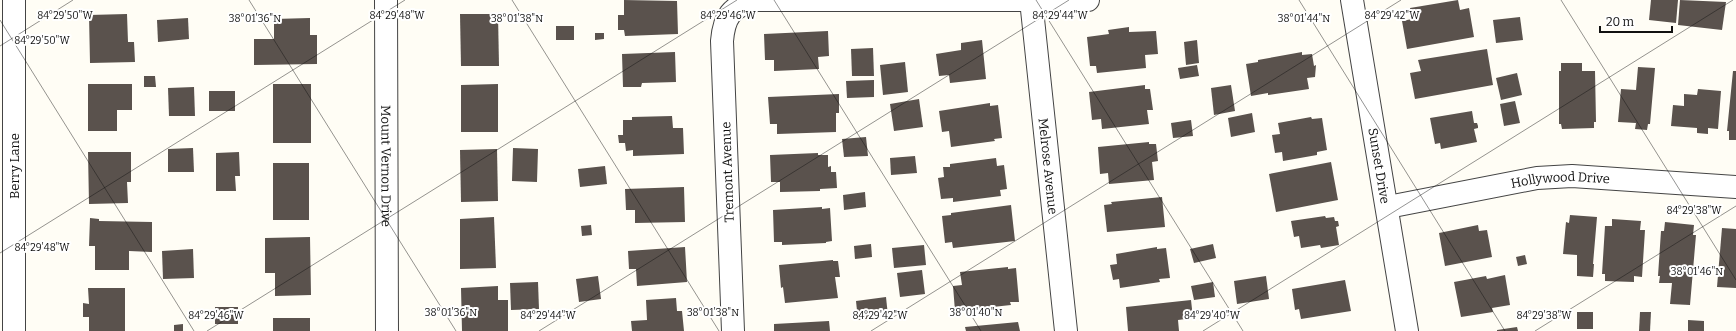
<svg xmlns="http://www.w3.org/2000/svg" width="1736" height="331" font-family="Bitter,serif">
<style>
.building{fill:#5a524d}
.lines{fill:none;stroke-linecap:round;stroke-linejoin:round}
.minor-casing{stroke:#444;stroke-width:24}
.minor{stroke:#fff;stroke-width:22}
.ticks{fill:none;stroke:#111;stroke-width:1;stroke-opacity:0.45}
.labels{text-anchor:middle;stroke-width:4;stroke-linejoin:round;paint-order:stroke}
.street-label{font-size:13px;fill:#111;stroke:#fff}
.ticks-label{font-size:10px;text-anchor:middle;fill:#111;stroke:#fff;stroke-width:4;stroke-linejoin:round;paint-order:stroke}
</style>
<rect width="100%" height="100%" fill="#fffdf5"/>
<g class="building">
<path d="M 624,0 L 677,1 L 678,34 L 625,36 L 624,30 L 618,30 L 618,15 L 624,15 Z"/>
<path d="M 1458,0 L 1460,10 L 1469,8 L 1474,37 L 1407,49 L 1402,21 L 1412,19 L 1410,8 Z"/>
<path d="M 1651,0 L 1678,0 L 1676,23 L 1649,20 Z"/>
<path d="M 1680,0 L 1726,2 L 1722,30 L 1678,25 Z"/>
<path d="M 127,14 L 128,42 L 134,42 L 135,62 L 90,63 L 89,15 Z"/>
<path d="M 460,14 L 498,14 L 499,66 L 461,66 Z"/>
<path d="M 1520,17 L 1523,40 L 1496,43 L 1493,20 Z"/>
<path d="M 188,18 L 189,39 L 158,42 L 157,20 Z"/>
<path d="M 310,18 L 310,35 L 317,35 L 317,64 L 254,65 L 254,39 L 274,39 L 274,19 Z"/>
<rect x="556" y="26" width="18" height="14"/>
<path d="M 1129,27 L 1129,32 L 1156,31 L 1158,54 L 1145,55 L 1146,68 L 1097,73 L 1096,66 L 1090,66 L 1087,37 L 1109,34 L 1108,30 Z"/>
<path d="M 828,31 L 829,56 L 818,57 L 819,69 L 774,71 L 774,60 L 765,60 L 764,34 Z"/>
<path d="M 595,33 L 604,33 L 604,39 L 595,40 Z"/>
<path d="M 982,40 L 986,79 L 950,83 L 949,75 L 939,76 L 936,54 L 961,50 L 961,43 Z"/>
<path d="M 1197,40 L 1199,63 L 1186,65 L 1184,42 Z"/>
<path d="M 873,48 L 874,76 L 852,76 L 851,49 Z"/>
<path d="M 1487,49 L 1493,85 L 1415,99 L 1410,73 L 1421,71 L 1418,60 Z"/>
<path d="M 675,52 L 676,82 L 642,83 L 641,87 L 623,87 L 622,54 Z"/>
<path d="M 1302,52 L 1302,55 L 1312,54 L 1314,66 L 1316,65 L 1315,77 L 1307,78 L 1309,89 L 1268,95 L 1268,93 L 1251,96 L 1246,64 L 1258,62 L 1258,60 Z"/>
<path d="M 905,62 L 908,92 L 883,95 L 880,65 Z"/>
<path d="M 1561,63 L 1582,63 L 1582,71 L 1595,71 L 1596,122 L 1594,122 L 1594,128 L 1562,129 L 1561,124 L 1559,124 L 1559,71 L 1561,71 Z"/>
<path d="M 1197,65 L 1199,76 L 1180,79 L 1178,68 Z"/>
<path d="M 1638,67 L 1655,68 L 1650,124 L 1648,124 L 1647,130 L 1635,129 L 1636,123 L 1618,122 L 1621,89 L 1636,90 Z"/>
<path d="M 1733,71 L 1736,71 L 1736,140 L 1729,140 L 1729,131 L 1727,131 Z"/>
<path d="M 1517,73 L 1522,95 L 1501,100 L 1496,78 Z"/>
<path d="M 144,76 L 155,76 L 156,87 L 144,87 Z"/>
<path d="M 874,80 L 874,97 L 847,98 L 846,81 Z"/>
<path d="M 88,84 L 132,84 L 132,110 L 117,110 L 117,131 L 88,131 Z"/>
<rect x="273" y="84" width="38" height="59"/>
<path d="M 498,84 L 498,132 L 461,132 L 461,85 Z"/>
<path d="M 1145,85 L 1145,89 L 1150,89 L 1153,110 L 1147,110 L 1149,124 L 1102,129 L 1101,119 L 1092,120 L 1089,92 Z"/>
<path d="M 1231,85 L 1235,111 L 1214,115 L 1211,88 Z"/>
<path d="M 194,87 L 195,116 L 169,116 L 168,88 Z"/>
<path d="M 1698,89 L 1721,91 L 1718,129 L 1708,128 L 1708,134 L 1697,133 L 1697,128 L 1671,126 L 1673,105 L 1684,106 L 1684,94 L 1697,95 Z"/>
<rect x="209" y="91" width="26" height="20"/>
<path d="M 839,94 L 839,113 L 836,113 L 836,132 L 777,134 L 777,124 L 770,124 L 768,97 Z"/>
<path d="M 919,99 L 923,127 L 894,131 L 890,104 Z"/>
<path d="M 1515,101 L 1520,123 L 1504,126 L 1500,104 Z"/>
<path d="M 990,103 L 990,106 L 998,105 L 1002,138 L 994,139 L 995,141 L 951,147 L 949,131 L 942,132 L 939,111 Z"/>
<path d="M 1472,111 L 1474,123 L 1477,123 L 1478,126 L 1478,128 L 1474,129 L 1477,142 L 1441,149 L 1440,143 L 1435,144 L 1430,118 Z"/>
<path d="M 1252,113 L 1255,132 L 1231,137 L 1228,118 Z"/>
<path d="M 672,116 L 673,128 L 683,128 L 684,154 L 633,156 L 633,150 L 626,151 L 625,143 L 619,143 L 618,135 L 623,135 L 623,120 L 632,120 L 632,117 Z"/>
<path d="M 1311,117 L 1312,119 L 1322,118 L 1327,150 L 1317,152 L 1317,155 L 1283,161 L 1282,152 L 1275,153 L 1272,135 L 1280,134 L 1278,123 Z"/>
<path d="M 1191,120 L 1193,136 L 1173,138 L 1171,123 Z"/>
<path d="M 866,137 L 868,156 L 844,157 L 842,139 Z"/>
<path d="M 1149,142 L 1149,144 L 1156,144 L 1158,161 L 1152,162 L 1154,180 L 1109,184 L 1108,173 L 1100,174 L 1098,147 Z"/>
<path d="M 193,148 L 194,172 L 168,172 L 168,149 Z"/>
<path d="M 513,148 L 538,149 L 537,182 L 512,181 Z"/>
<path d="M 497,149 L 498,201 L 461,202 L 460,150 Z"/>
<path d="M 88,152 L 131,152 L 131,182 L 127,182 L 128,203 L 89,204 Z"/>
<path d="M 239,152 L 240,176 L 235,176 L 236,191 L 216,191 L 216,153 Z"/>
<path d="M 818,153 L 818,155 L 828,155 L 828,167 L 831,166 L 831,172 L 836,172 L 837,188 L 820,189 L 820,191 L 780,192 L 780,182 L 771,182 L 770,155 Z"/>
<path d="M 915,156 L 917,173 L 891,175 L 890,158 Z"/>
<path d="M 996,158 L 997,166 L 1004,165 L 1007,189 L 1000,190 L 1001,196 L 953,202 L 953,198 L 941,199 L 938,178 L 944,177 L 943,167 L 950,167 L 950,164 Z"/>
<path d="M 1331,162 L 1338,200 L 1276,212 L 1269,174 Z"/>
<rect x="273" y="163" width="36" height="57"/>
<path d="M 605,166 L 607,184 L 580,187 L 578,169 Z"/>
<path d="M 684,187 L 685,222 L 635,223 L 635,210 L 626,210 L 625,189 Z"/>
<path d="M 865,192 L 866,207 L 844,210 L 843,195 Z"/>
<path d="M 1162,197 L 1165,227 L 1107,232 L 1104,205 L 1112,204 L 1111,202 Z"/>
<path d="M 1011,205 L 1015,241 L 953,248 L 952,242 L 945,243 L 942,216 L 951,215 L 951,213 Z"/>
<path d="M 822,207 L 822,209 L 830,208 L 832,241 L 826,242 L 826,243 L 782,245 L 782,242 L 774,242 L 773,210 Z"/>
<path d="M 1570,215 L 1597,217 L 1593,264 L 1594,264 L 1593,277 L 1577,276 L 1577,255 L 1563,254 L 1566,222 L 1569,223 Z"/>
<path d="M 1325,216 L 1326,218 L 1334,217 L 1335,221 L 1338,221 L 1339,226 L 1336,227 L 1339,245 L 1321,248 L 1320,245 L 1301,248 L 1299,236 L 1294,237 L 1291,221 Z"/>
<path d="M 494,217 L 496,268 L 460,269 L 460,219 Z"/>
<path d="M 90,218 L 99,219 L 99,221 L 152,222 L 152,252 L 129,251 L 129,270 L 95,270 L 95,246 L 89,246 Z"/>
<path d="M 1612,219 L 1641,221 L 1640,230 L 1645,230 L 1642,277 L 1634,276 L 1634,282 L 1605,281 L 1605,274 L 1602,274 L 1605,226 L 1612,226 Z"/>
<path d="M 1665,222 L 1694,225 L 1693,235 L 1696,235 L 1690,305 L 1670,304 L 1672,283 L 1659,283 L 1660,276 L 1658,276 L 1661,231 L 1664,231 Z"/>
<path d="M 591,225 L 592,235 L 582,236 L 581,226 Z"/>
<path d="M 1478,225 L 1479,231 L 1487,230 L 1492,257 L 1445,266 L 1439,233 Z"/>
<path d="M 1722,228 L 1736,229 L 1736,288 L 1717,287 Z"/>
<path d="M 310,237 L 311,295 L 275,296 L 275,273 L 265,273 L 265,238 Z"/>
<path d="M 871,244 L 872,257 L 855,259 L 854,246 Z"/>
<path d="M 1213,244 L 1216,258 L 1194,263 L 1190,249 Z"/>
<path d="M 924,245 L 926,265 L 894,268 L 892,248 Z"/>
<path d="M 685,247 L 687,282 L 637,286 L 636,269 L 629,269 L 628,251 Z"/>
<path d="M 1157,247 L 1157,249 L 1166,248 L 1170,278 L 1159,279 L 1160,282 L 1120,288 L 1119,279 L 1113,280 L 1110,265 L 1117,264 L 1116,254 Z"/>
<path d="M 193,249 L 194,278 L 163,279 L 162,251 Z"/>
<path d="M 1525,255 L 1527,264 L 1518,266 L 1516,257 Z"/>
<path d="M 833,260 L 833,261 L 838,261 L 840,277 L 835,277 L 838,298 L 785,303 L 783,287 L 781,288 L 779,265 Z"/>
<path d="M 1008,267 L 1008,269 L 1016,268 L 1019,302 L 1010,302 L 1011,305 L 955,311 L 953,286 L 962,285 L 960,272 Z"/>
<path d="M 922,270 L 925,294 L 900,297 L 897,273 Z"/>
<path d="M 1505,275 L 1510,305 L 1492,308 L 1493,312 L 1461,317 L 1454,282 L 1486,276 L 1487,279 Z"/>
<path d="M 598,276 L 601,299 L 579,302 L 576,279 Z"/>
<path d="M 1266,276 L 1269,299 L 1237,304 L 1234,281 Z"/>
<path d="M 1345,280 L 1351,311 L 1301,319 L 1299,309 L 1295,310 L 1292,289 Z"/>
<path d="M 538,282 L 539,309 L 511,310 L 510,283 Z"/>
<path d="M 1213,282 L 1215,297 L 1194,300 L 1191,286 Z"/>
<path d="M 498,286 L 498,300 L 508,300 L 508,331 L 462,331 L 461,288 Z"/>
<path d="M 88,288 L 125,288 L 125,331 L 89,331 L 89,317 L 83,317 L 83,303 L 89,304 Z"/>
<path d="M 886,297 L 888,316 L 858,320 L 856,301 Z"/>
<path d="M 676,298 L 677,311 L 682,311 L 684,331 L 632,331 L 631,321 L 647,320 L 646,300 Z"/>
<path d="M 1191,300 L 1193,318 L 1178,320 L 1179,331 L 1128,331 L 1126,307 Z"/>
<rect x="215" y="307" width="23" height="17"/>
<rect x="1577" y="312" width="16" height="17"/>
<path d="M 1640,312 L 1651,312 L 1650,331 L 1639,331 Z"/>
<rect x="273" y="318" width="37" height="13"/>
<path d="M 1688,320 L 1704,321 L 1704,331 L 1688,331 Z"/>
<path d="M 829,321 L 830,331 L 774,331 L 774,324 Z"/>
<path d="M 1018,322 L 1020,331 L 966,331 L 965,327 Z"/>
<path d="M 183,324 L 183,331 L 174,331 L 174,325 Z"/>
<path d="M 1517,327 L 1518,331 L 1497,331 L 1497,330 Z"/>
</g>
<g class="lines">
<g class="minor-casing">
<g id="minor">
<path id="s1" d="M 386,0 L 387,331"/>
<path id="s2" d="M 1031,0 L 1066,331"/>
<path id="s3" d="M 1352,0 L 1407,331"/>
<path id="s4" d="M 1388,207 L 1537,178 L 1572,176 L 1736,187"/>
<path d="M 14,331 L 14,0"/>
<path d="M 733,331 L 722,41 C 724,17 731,6 756,0 L 1088,0"/>
</g>
</g>
<use href="#minor" class="minor"/>
</g>
<path class="ticks" d="M 249,0 L 456,331M 512,0 L 719,331M 774,0 L 981,331M 1036,0 L 1243,331M 1299,0 L 1505,331M 1561,0 L 1736,280M 0,20 L 194,331M 0,46 L 73,0M 0,253 L 405,0M 207,331 L 737,0M 539,331 L 1069,0M 871,331 L 1401,0M 1203,331 L 1733,0M 1535,331 L 1736,206"/>
<g class="labels">
<g class="street-label">
<text dy="5" stroke="none"><textPath href="#s3" startOffset="168">Sunset Drive</textPath></text>
<text transform="translate(14 166) rotate(-90)" y="5">Berry Lane</text>
<text dy="5" stroke="none"><textPath href="#s1" startOffset="166">Mount Vernon Drive</textPath></text>
<text dy="5" stroke="none"><textPath href="#s2" startOffset="167">Melrose Avenue</textPath></text>
<text transform="translate(727 172) rotate(-92)" y="5">Tremont Avenue</text>
<text dy="5" stroke="none"><textPath href="#s4" startOffset="175">Hollywood Drive</textPath></text>
</g>
</g>
<g class="ticks-label">
<text x="65" y="19">84°29'50"W</text>
<text x="397" y="19">84°29'48"W</text>
<text x="728" y="19">84°29'46"W</text>
<text x="1392" y="19">84°29'42"W</text>
<text x="1060" y="19">84°29'44"W</text>
<text x="1304" y="22">38°01'44"N</text>
<text x="255" y="22">38°01'36"N</text>
<text x="517" y="22">38°01'38"N</text>
<text x="42" y="44">84°29'50"W</text>
<text x="1694" y="214">84°29'38"W</text>
<text x="42" y="251">84°29'48"W</text>
<text x="1697" y="275">38°01'46"N</text>
<text x="451" y="316">38°01'36"N</text>
<text x="713" y="316">38°01'38"N</text>
<text x="976" y="316">38°01'40"N</text>
<text x="216" y="319">84°29'46"W</text>
<text x="548" y="319">84°29'44"W</text>
<text x="880" y="319">84°29'42"W</text>
<text x="1212" y="319">84°29'40"W</text>
<text x="1544" y="319">84°29'38"W</text>
</g>
<path d="M1600 26v6h72v-6" fill="none" stroke="#111111" stroke-width="2"/>
<text x="1606" y="26" font-size="12" fill="#111111" stroke="#ffffff" stroke-width="3" paint-order="stroke">20 m</text>
</svg>
